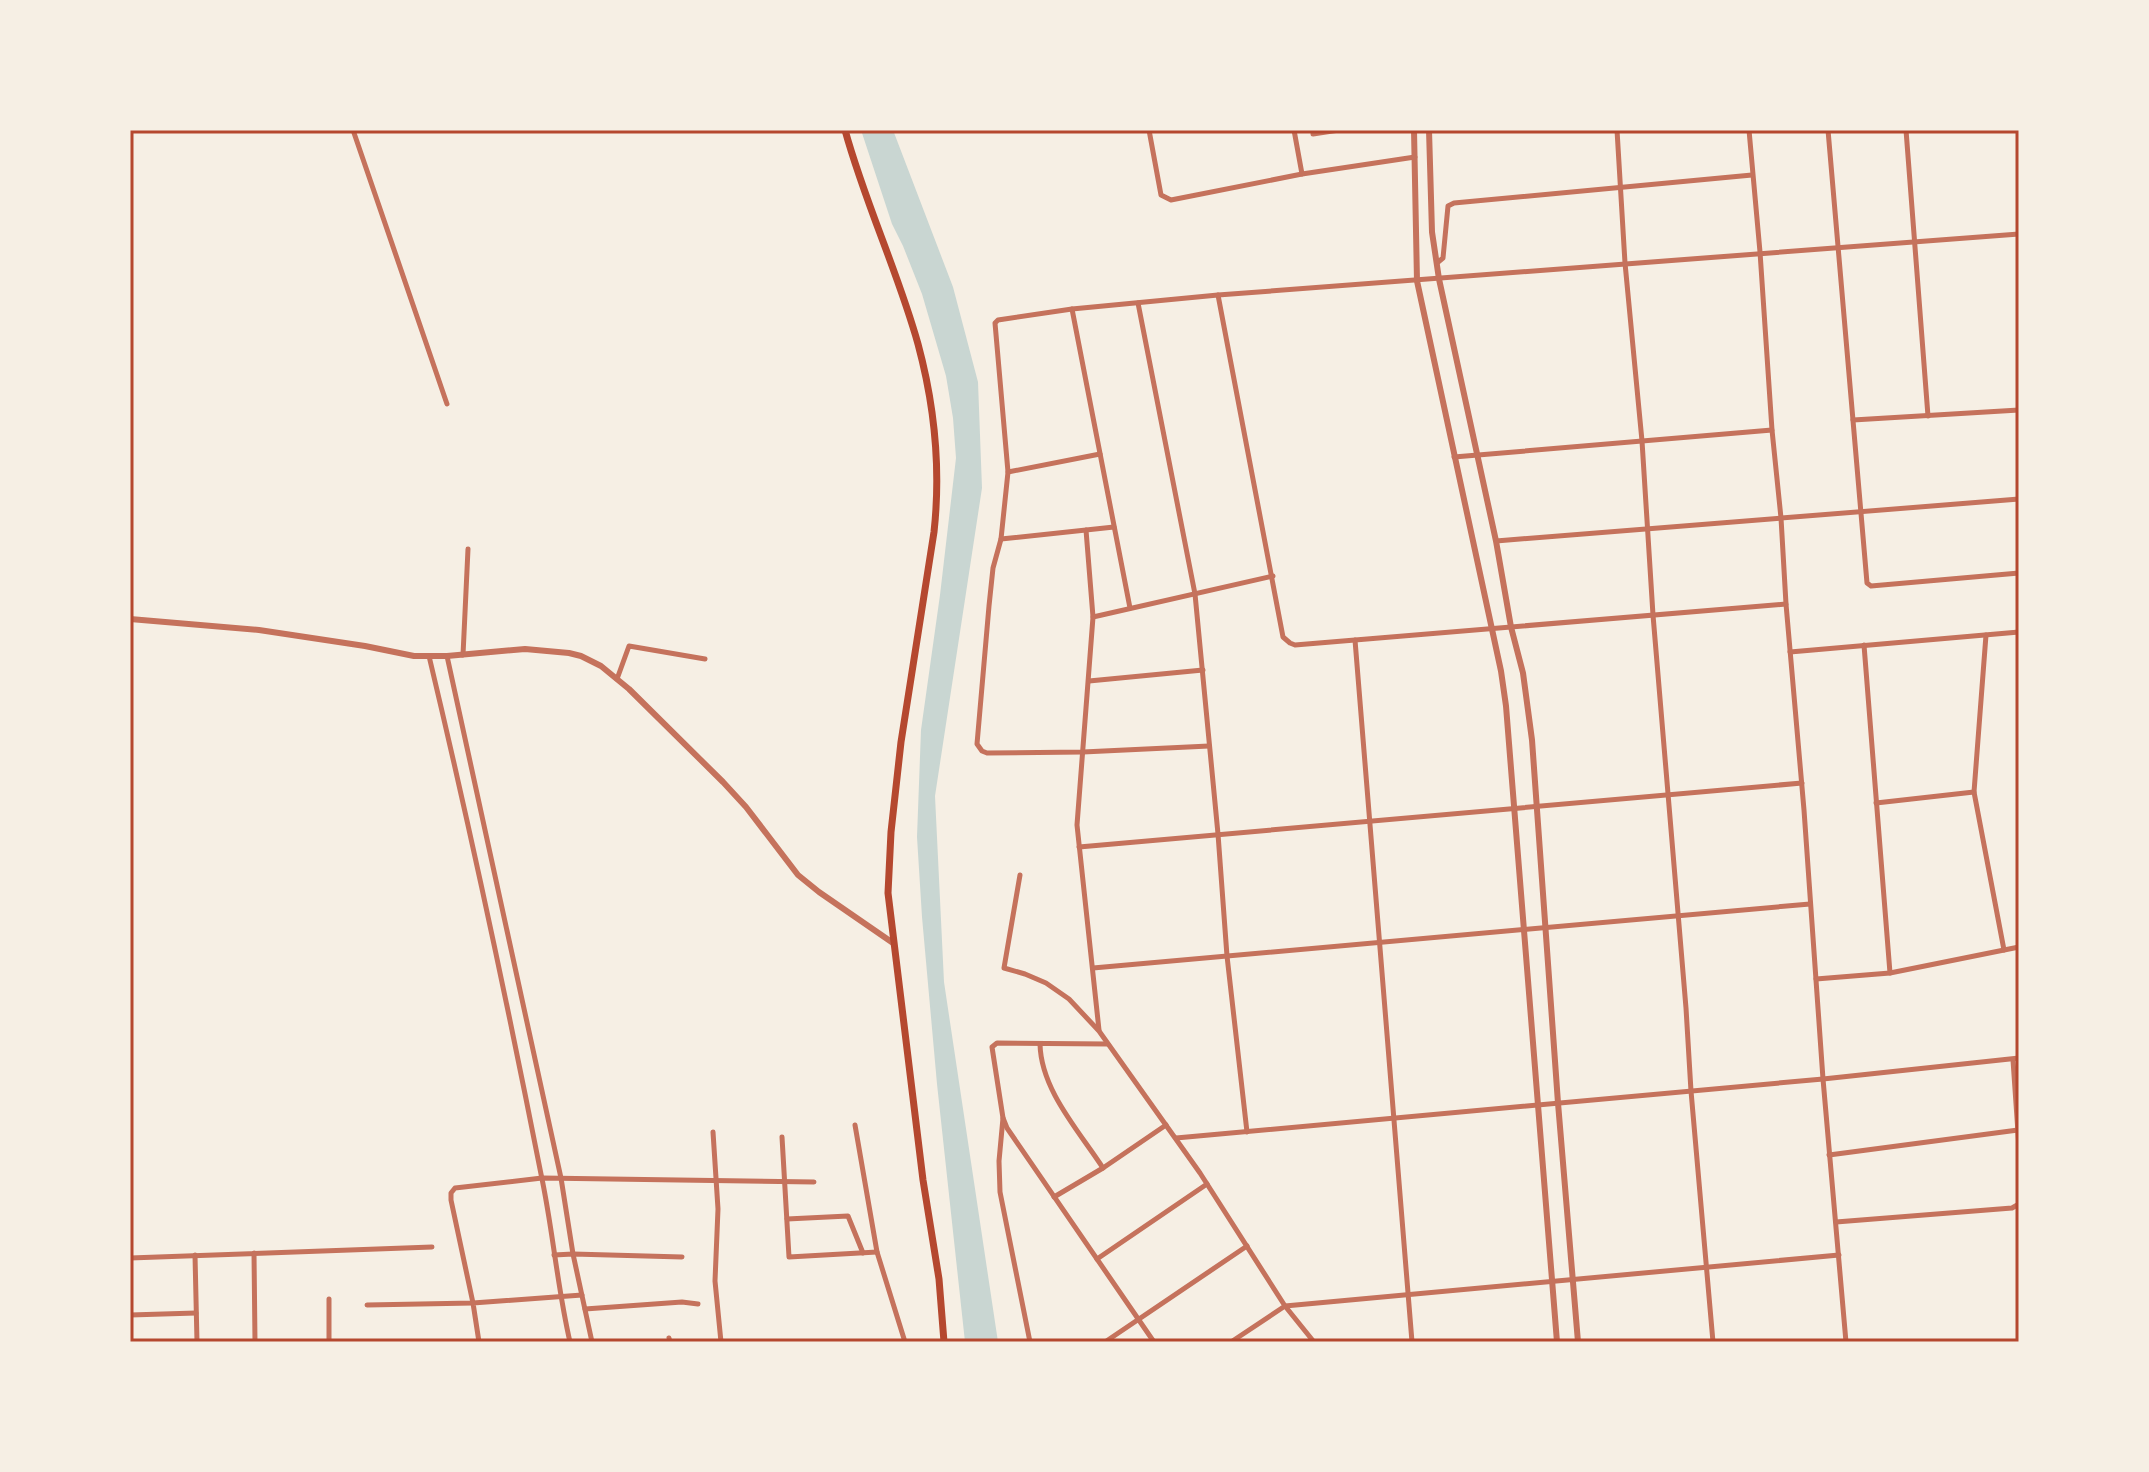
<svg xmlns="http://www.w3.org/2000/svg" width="2149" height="1472" font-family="Montserrat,sans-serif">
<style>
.water{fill:#c9d6d2}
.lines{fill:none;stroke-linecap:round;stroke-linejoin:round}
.minor{stroke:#c5725c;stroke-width:5}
.tertiary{stroke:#c5725c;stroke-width:6}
.primary{stroke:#b5482f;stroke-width:7}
.neatline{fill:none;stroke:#b5482f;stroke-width:3}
</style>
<rect width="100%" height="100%" fill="#f6efe4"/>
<path class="water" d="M 861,130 L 893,130 L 953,287 L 978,382 L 982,488 L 935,796 L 944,982 L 998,1342 L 965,1342 L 937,1084 L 922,917 L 917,837 L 921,730 L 940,595 L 956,458 L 953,418 L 946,376 L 922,294 L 903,246 L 892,224 Z"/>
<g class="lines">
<g class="minor">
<path d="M 353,130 L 447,404"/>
<path d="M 1149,130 L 1161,195 L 1171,200 L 1302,174 L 1415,157"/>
<path d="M 1294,130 L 1302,174"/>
<path d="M 1313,130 L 1313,134 L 1339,130"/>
<path d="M 1617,130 L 1625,263 L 1642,441 L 1653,615 L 1686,1008 L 1691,1091 L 1713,1342"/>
<path d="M 1749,130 L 1760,252 L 1772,430 L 1781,518 L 1786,604 L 1804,810 L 1823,1079 L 1846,1342"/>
<path d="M 1828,130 L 1867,583 L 1871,586 L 2019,573"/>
<path d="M 1906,130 L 1928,416"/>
<path d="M 1437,263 L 1443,258 L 1448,206 L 1454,203 L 1752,175"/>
<path d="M 1218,295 L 1283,637 L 1290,643 L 1295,645 L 1786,604"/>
<path d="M 1138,303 L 1195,594 L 1218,834 L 1227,956 L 1247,1132"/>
<path d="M 1072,309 L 1130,608"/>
<path d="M 1853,420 L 2019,410"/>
<path d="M 1454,457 L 1772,430"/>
<path d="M 1008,472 L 1100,454"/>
<path d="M 1086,530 L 1093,617 L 1077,825 L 1099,1030"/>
<path d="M 1001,539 L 1114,527"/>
<path d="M 1496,541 L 2019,499"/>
<path d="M 1093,617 L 1273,576"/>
<path d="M 1986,635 L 1974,792 L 2004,950"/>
<path d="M 1355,640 L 1412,1342"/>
<path d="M 1864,645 L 1890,973"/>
<path d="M 1790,652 L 2019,632"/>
<path d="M 463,655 L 468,549"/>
<path d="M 429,656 C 470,828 507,1001 541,1174 C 553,1230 557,1286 570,1342"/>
<path d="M 447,656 L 561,1178 L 573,1254 L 592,1342"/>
<path d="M 617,679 L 629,646 L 705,659"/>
<path d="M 1089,681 L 1203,670"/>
<path d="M 1209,746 L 1083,752 L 987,753 L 982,751 L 977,744 L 989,606 L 993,568 L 1001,539 L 1008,472 L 995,323 L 998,320 L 1072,309 L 1218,295 L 2019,234"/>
<path d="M 1876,803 L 1974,792"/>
<path d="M 1079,847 L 1802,783"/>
<path d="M 1020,875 L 1004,968 L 1025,974 L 1046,983 L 1069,999 L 1099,1031 L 1200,1173 L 1285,1306 L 1314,1342"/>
<path d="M 1093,968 L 1810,904"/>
<path d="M 1816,979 L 1890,973 L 2019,947"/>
<path d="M 1040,1044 C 1041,1090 1079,1131 1103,1168"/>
<path d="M 1108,1044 L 997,1043 L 992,1047 L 1003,1118 L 1007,1128 L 1154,1342"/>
<path d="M 2013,1060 L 2019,1147"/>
<path d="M 1003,1118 L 999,1161 L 1000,1192 L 1030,1342"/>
<path d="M 855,1125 L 877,1252 L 905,1342"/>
<path d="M 713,1132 L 718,1209 L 715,1281 L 721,1342"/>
<path d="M 782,1137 L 789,1257 L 877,1252"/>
<path d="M 1176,1138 L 1823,1079 L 2019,1058"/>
<path d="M 1829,1155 L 2018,1130"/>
<path d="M 1054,1197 L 1103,1168 L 1166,1125"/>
<path d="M 787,1219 L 848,1216 L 863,1253"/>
<path d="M 1836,1222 L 2012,1208 L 2019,1204"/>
<path d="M 254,1253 L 255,1342"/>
<path d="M 195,1255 L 197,1342"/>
<path d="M 554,1255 L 573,1254 L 682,1257"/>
<path d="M 130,1258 L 432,1247"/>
<path d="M 1097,1259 L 1207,1184"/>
<path d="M 329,1299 L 329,1342"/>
<path d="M 367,1305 L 473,1303 L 451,1200 L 451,1193 L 455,1188 L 542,1178 L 814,1182"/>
<path d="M 585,1309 L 682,1302 L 698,1304"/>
<path d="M 130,1315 L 196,1313"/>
<path d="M 669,1338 L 670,1342"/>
<path d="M 479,1342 L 473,1303 L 582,1295"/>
<path d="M 1105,1342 L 1247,1246"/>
<path d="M 1231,1342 L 1285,1306 L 1839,1255"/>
</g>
<g class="tertiary">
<path d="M 1414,130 L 1417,281 L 1501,671 L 1506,706 L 1557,1342"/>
<path d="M 1429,130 L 1432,232 L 1439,279 L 1496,541 L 1511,627 L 1523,673 L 1532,740 L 1558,1103 L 1578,1342"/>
<path d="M 130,619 L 259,630 L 365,646 L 414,656 L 447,656 L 525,649 L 569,653 L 581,656 L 601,666 L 629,689 L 723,782 L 746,807 L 798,875 L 819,892 L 893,943"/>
</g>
<path class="primary" d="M 845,130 C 865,203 898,272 918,344 C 935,407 941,468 934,532 L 901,742 L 891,832 L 888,893 L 923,1180 L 939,1279 L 944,1342"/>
</g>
<rect width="2149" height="1472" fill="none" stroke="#f6efe4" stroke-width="264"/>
<rect x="132" y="132" width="1885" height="1208" class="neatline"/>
</svg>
